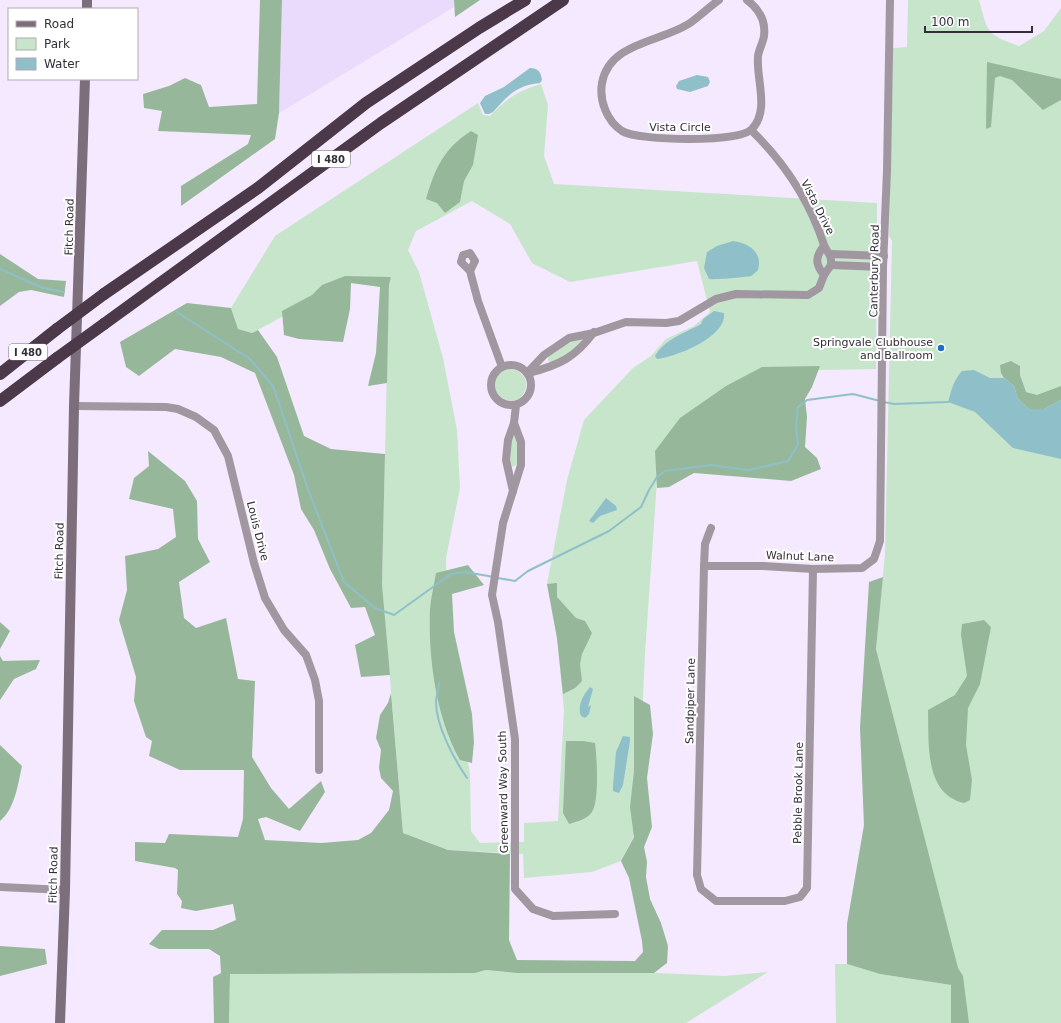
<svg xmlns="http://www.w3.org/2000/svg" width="1061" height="1023" font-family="'DejaVu Sans',sans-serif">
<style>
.built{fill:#eadafb}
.green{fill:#c7e5cb;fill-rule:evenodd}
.forest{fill:#97b79b}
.water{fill:#8fc0ca}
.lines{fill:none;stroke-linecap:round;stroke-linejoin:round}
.stream{stroke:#8fc0ca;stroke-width:2}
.street{stroke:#a197a0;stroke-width:8}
.secondary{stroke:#7c6e7a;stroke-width:10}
.highway{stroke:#4b3849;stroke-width:12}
.highway-bridge{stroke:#4b3849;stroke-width:12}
.poi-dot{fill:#246fbf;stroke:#fff;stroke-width:1.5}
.labels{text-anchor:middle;stroke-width:4;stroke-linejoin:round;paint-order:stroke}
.shield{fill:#fff;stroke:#706d74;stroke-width:1}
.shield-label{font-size:10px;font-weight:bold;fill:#332e38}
.street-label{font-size:11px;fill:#332e38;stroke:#fff}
.poi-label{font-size:11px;fill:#332e38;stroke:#fff;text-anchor:end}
</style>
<rect width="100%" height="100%" fill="#f4e9fe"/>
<path class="built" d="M 282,0 L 454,0 L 454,7 L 279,113 Z"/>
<g class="green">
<path d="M 908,0 L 979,0 C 988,33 986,34 1019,46 L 1044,31 L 1061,8 L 1061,1023 L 959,1023 L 959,975 L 876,649 L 885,554 L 892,241 L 889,236 L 893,48 L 907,47 Z"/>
<path d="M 541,84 L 548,105 L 544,156 L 554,184 L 877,203 L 876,369 L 768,371 L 659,452 L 645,653 L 637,830 L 621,861 L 592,872 L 524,878 L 523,854 L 448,850 L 403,833 L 382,584 L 389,281 L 350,280 L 252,333 L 238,329 L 231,308 L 275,236 L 478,103 L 483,115 L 490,116 C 509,97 516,92 541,84 ZM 472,201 L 510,224 L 532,263 L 570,282 L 697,261 L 710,312 L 694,326 L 666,339 L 651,356 L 633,368 L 584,420 L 567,480 L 547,584 L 557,638 L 564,710 L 558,821 L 524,823 L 524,842 L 480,843 L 471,831 L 470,774 L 456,693 L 447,617 L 446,558 L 460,488 L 457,430 L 443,358 L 419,272 L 408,250 L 416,231 Z"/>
<path d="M 581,337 L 585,339 L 567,356 L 550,362 L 548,360 L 548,355 L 568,342 Z"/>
<circle cx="510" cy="385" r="16"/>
<path d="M 512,432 L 517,434 L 518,464 L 512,467 L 509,465 Z"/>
<path d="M 835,964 L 847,964 L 880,974 L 951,985 L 951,1023 L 836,1023 Z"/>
<path d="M 486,970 L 517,973 L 636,972 L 725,976 L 768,972 L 686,1023 L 229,1023 L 230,974 L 475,973 Z"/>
</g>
<g class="forest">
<path d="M 260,0 L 282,0 L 279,113 L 275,139 L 181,206 L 181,186 L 248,144 L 251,135 L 158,131 L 162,111 L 144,108 L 143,94 L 169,86 L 185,78 L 201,85 L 209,107 L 257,104 Z"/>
<path d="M 454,0 L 480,0 L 455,17 Z"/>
<path d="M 987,62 L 1061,79 L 1061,100 L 1043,110 L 1012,80 L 1000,76 L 995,78 L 991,127 L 986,129 Z"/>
<path d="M 471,131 L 478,135 L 473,165 L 464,181 L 460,202 L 445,213 L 437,203 L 426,199 C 435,169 443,149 471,131 Z"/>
<path d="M 0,254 L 38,279 L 66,281 L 64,297 L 31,290 L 19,292 L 0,306 Z"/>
<path d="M 345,276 L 391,277 L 389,285 L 387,383 L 368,386 L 376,353 L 380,287 L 351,283 L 350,309 L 343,342 L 299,339 L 284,335 L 282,311 L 312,295 L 322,285 Z"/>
<path d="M 187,303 L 231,308 L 238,329 L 252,333 L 258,330 L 277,357 L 304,436 L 331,449 L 385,454 L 382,584 L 390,675 L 361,677 L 355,645 L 375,635 L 365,607 L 351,608 L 330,569 L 314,530 L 301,509 L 294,475 L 255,373 L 221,357 L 175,349 L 139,376 L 126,367 L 120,342 Z"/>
<path d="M 1011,361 L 1020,366 L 1020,375 L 1026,392 L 1037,395 L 1061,386 L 1061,400 L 1044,409 L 1029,409 L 1018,399 L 1014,386 L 1004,378 L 1001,373 L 1000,365 Z"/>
<path d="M 820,366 L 812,387 L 805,399 L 807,417 L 805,447 L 817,458 L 821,469 L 791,481 L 694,473 L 669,487 L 657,488 L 655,451 L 680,418 L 726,386 L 762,367 Z"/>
<path d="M 148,451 L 185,481 L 197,501 L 198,539 L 210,562 L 179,582 L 184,618 L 196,628 L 226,618 L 238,679 L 255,681 L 252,757 L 271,788 L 289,809 L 321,781 L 325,792 L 300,831 L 266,817 L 258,819 L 265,840 L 321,843 L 358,840 L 371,833 L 389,810 L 393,791 L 381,778 L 379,768 L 381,750 L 376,738 L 380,715 L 388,703 L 391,693 L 403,833 L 448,850 L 510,854 L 509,940 L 517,960 L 635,961 L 643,952 L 642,941 L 629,878 L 621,861 L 634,837 L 630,807 L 634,771 L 634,696 L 650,705 L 653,734 L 647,778 L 652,827 L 644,847 L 647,862 L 646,877 L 650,899 L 661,923 L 668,946 L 667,963 L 654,973 L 517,973 L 486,970 L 475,973 L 230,974 L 229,1023 L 214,1023 L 213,977 L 221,973 L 220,956 L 209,949 L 159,949 L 149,944 L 162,930 L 213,930 L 236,920 L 233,904 L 196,911 L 181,908 L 182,901 L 177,894 L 178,870 L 175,868 L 135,861 L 135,842 L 165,843 L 169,834 L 238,837 L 243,819 L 244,770 L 180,770 L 149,756 L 152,741 L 146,737 L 134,701 L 136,677 L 119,620 L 127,590 L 125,556 L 158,549 L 176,537 L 173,509 L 129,499 L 134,478 L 149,466 Z"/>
<path d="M 468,565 L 484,585 L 452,594 L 454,632 L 472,714 L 474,742 L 472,763 L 460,760 C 436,718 428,657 430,609 C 431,597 434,585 436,573 Z"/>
<path d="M 883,577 L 876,649 L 958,968 L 963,976 L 969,1023 L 951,1023 L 951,985 L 880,974 L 847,964 L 847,924 L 864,825 L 860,728 L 869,582 Z"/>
<path d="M 557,583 L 557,597 L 576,618 L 585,621 L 592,633 L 582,654 L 580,664 L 582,681 L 575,688 L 563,694 L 557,638 L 547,584 Z"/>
<path d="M 984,620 L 991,627 L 980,684 L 968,708 L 966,745 L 972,780 L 970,800 L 964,803 C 924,794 929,743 928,710 L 955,695 L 967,676 L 961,635 L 962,624 Z"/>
<path d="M 0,622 L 10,631 L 0,649 Z"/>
<path d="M 0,656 L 3,661 L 40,660 L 36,669 L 14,679 L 0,700 Z"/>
<path d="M 566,741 L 583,741 L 595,743 C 597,757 599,798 593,810 C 589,819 578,821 569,824 L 563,813 Z"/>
<path d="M 0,745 L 22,766 C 18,784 15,809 0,821 Z"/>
<path d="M 0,946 L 45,949 L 47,964 L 0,976 Z"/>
</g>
<g class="water">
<path d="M 530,68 C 538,68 541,72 542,80 L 540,83 C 515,86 510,94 493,112 L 489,114 L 485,114 L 480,103 L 485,96 L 504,87 Z"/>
<path d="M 697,75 L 708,77 L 710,82 L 708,86 L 690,92 L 677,89 L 676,86 L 679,81 Z"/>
<path d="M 733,241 C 749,243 763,253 758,270 C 756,272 754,274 751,276 C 747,277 713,280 709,279 L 704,268 L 707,252 L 717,246 Z"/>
<path d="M 714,311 L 724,313 C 727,337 676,357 657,359 L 655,356 C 665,339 685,333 701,324 L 703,319 Z"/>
<path d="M 974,370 L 990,378 L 1004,378 L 1014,386 L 1018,399 L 1029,409 L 1044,409 L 1061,400 L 1061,459 L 1013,448 L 975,412 L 948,402 C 952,389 953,381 962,371 Z"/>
<path d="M 606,498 L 616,506 L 617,510 L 600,516 L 593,523 L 589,521 Z"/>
<path d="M 590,687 L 593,689 L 588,707 L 591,705 L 589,714 L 585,718 L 581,716 C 577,706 583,695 590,687 Z"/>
<path d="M 623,736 L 630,737 L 630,741 L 623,785 L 619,793 L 613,791 L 613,786 L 616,752 Z"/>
</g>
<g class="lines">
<g class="stream">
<path d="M 0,269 L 43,288 L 64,292"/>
<path d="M 177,312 L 250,359 L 273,386 L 309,492 L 344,582 L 375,608 L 394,615 L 451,574 L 465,572 L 494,577"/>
<path d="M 884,402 L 894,404 L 948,402"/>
<path d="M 498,578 L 515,581 L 528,571 L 609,531 L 641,507 L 649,490 L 657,477 L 665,471 L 711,465 L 749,470 L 788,461 L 798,445 L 796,427 L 798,407 L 807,400 L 853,394 L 880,401"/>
<path d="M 439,683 C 439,690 436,696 436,702 C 436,726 454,759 467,778"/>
</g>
<g class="street">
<path d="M 719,0 C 709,7 700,16 690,23 C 662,42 609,42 602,83 C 599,101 607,121 622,131 C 638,141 740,143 752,129 C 770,110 756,80 758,56 C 759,49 763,43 764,36 C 766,20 759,9 747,0"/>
<path d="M 830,254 L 884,256"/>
<path d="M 831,265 L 883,267"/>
<path d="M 470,271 L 461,262 L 463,255 L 470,253 L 475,261 L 470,271 L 478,301 L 502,367"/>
<path d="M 824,275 C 815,264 815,257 824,246"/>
<circle cx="511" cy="385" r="20"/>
<path d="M 527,373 L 544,355 L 569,338 L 594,333 L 626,322 L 666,323 L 679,321 L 716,299 L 736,294 L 808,295 L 819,288 L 824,275 L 831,265 C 832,254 827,253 824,245 C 810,202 784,162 751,130"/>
<path d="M 529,373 C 559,365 575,358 594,332"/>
<path d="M 74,406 L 166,407 L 178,409 L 196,417 L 214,430 L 228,456 L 254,563 L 265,598 L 284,630 L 306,655 L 315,680 L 319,701 L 319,770"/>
<path d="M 514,423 L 521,442 L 521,465 L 503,523 L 492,595 L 498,622 L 515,739 L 515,889 L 533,909 L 553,916 L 615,914"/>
<path d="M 513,491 L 506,460 L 508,440 L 514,423 L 516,405"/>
<path d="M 711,528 L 705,544 L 704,566 L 697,875 L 701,889 L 716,901 L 785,901 L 800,897 L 807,888 L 813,569"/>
<path d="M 704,566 L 763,566 L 813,569 L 862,568 L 874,559 L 880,541 L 883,267 L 887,171 L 890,0"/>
<path d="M 0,887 L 65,890"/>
</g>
<g class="secondary">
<path d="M 87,9 L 87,0"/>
<path d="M 60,1023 L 65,890 L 74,406 L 85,79"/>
</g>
<g class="highway">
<path d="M 104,294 L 258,188 L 366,103 L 479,28 L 525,0"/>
<path d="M 104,324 L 381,123 L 563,0"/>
<path d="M 0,374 L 57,329"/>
<path d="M 0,401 L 57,358"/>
</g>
<g class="highway-bridge">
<path d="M 57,329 L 104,294"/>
<path d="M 57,358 L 104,324"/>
</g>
</g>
<circle class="poi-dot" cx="941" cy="348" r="4"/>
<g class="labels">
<g class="shield">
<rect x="312" y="151" width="38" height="16" rx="3"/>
<rect x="9" y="344" width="38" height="16" rx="3"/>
</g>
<g class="shield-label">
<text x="331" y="163">I 480</text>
<text x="28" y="356">I 480</text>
</g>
<g class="street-label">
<text x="680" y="131">Vista Circle</text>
<text transform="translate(818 207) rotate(63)" y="4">Vista Drive</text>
<text transform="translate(69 227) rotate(-89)" y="4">Fitch Road</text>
<text transform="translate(874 271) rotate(-89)" y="4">Canterbury Road</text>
<text transform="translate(258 531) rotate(76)" y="4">Louis Drive</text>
<text transform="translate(59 551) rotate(-89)" y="4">Fitch Road</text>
<text transform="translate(800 556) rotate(2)" y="4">Walnut Lane</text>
<text transform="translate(690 701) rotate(-89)" y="4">Sandpiper Lane</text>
<text transform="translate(503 792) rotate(-91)" y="4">Greenward Way South</text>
<text transform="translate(798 793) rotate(-89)" y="4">Pebble Brook Lane</text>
<text transform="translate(53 875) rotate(-89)" y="4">Fitch Road</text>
</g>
<g class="poi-label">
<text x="933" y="346">Springvale Clubhouse<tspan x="933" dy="13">and Ballroom</tspan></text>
</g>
</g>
<rect x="8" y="8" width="130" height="72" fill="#ffffff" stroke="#adabaf"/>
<rect x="16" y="21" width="20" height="6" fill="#7c6e7a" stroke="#adabaf"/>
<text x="44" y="28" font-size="12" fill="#332e38">Road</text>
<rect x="16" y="38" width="20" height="12" fill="#c7e5cb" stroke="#adabaf"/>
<text x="44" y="48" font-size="12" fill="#332e38">Park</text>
<rect x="16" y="58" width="20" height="12" fill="#8fc0ca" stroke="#adabaf"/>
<text x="44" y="68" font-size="12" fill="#332e38">Water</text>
<path d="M925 26v6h107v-6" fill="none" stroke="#332e38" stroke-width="2"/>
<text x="931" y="26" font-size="12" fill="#332e38" stroke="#ffffff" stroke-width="3" paint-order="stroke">100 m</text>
</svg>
